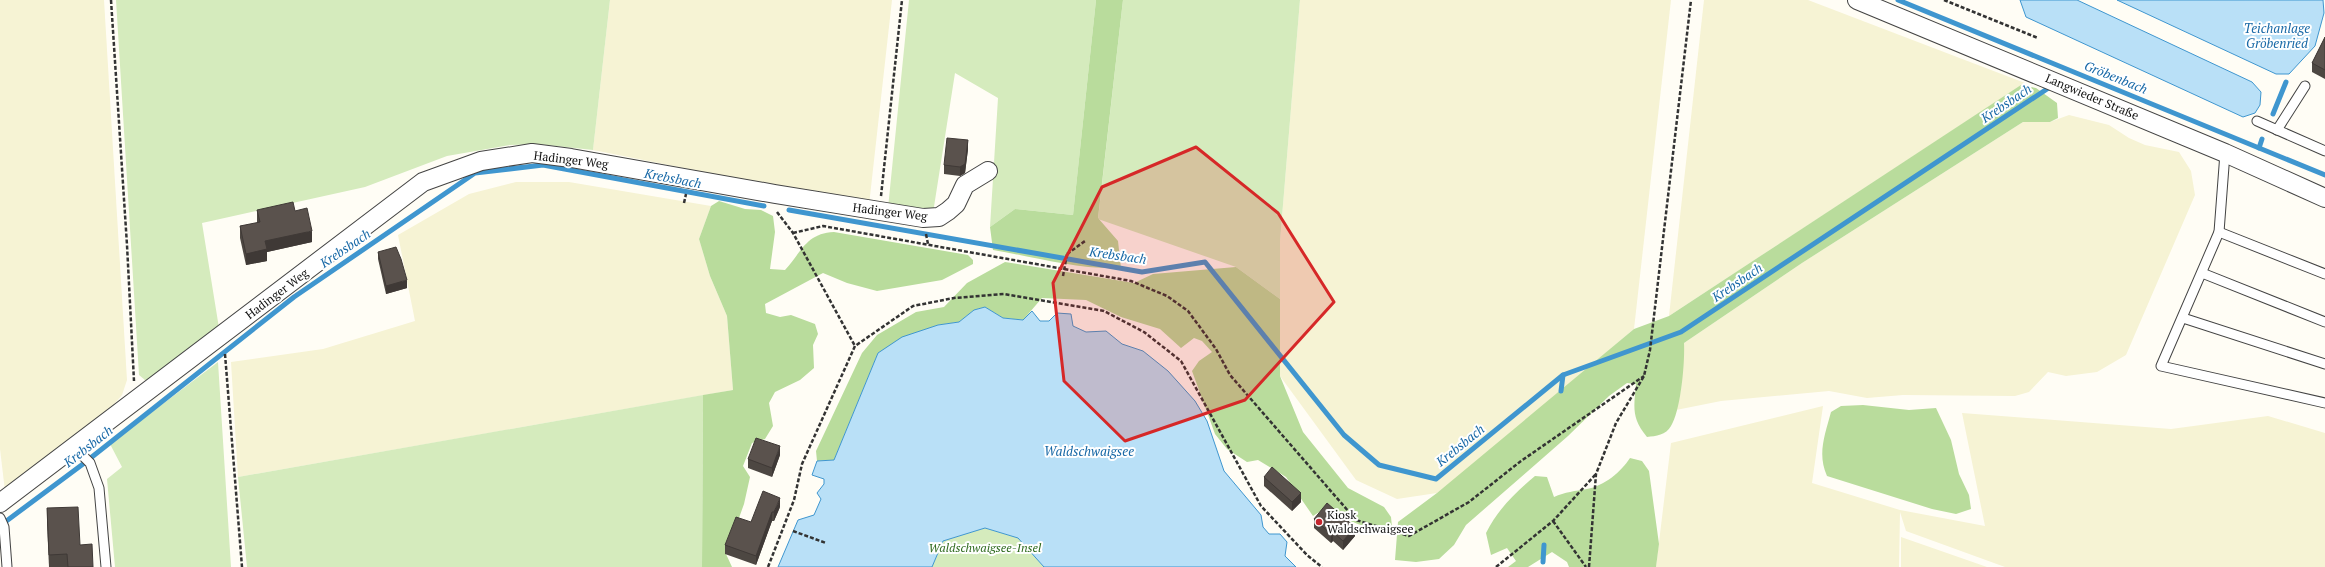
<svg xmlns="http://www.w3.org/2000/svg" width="2325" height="567" font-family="'PT Serif',serif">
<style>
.farmland{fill:#f6f3d4}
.green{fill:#d5ebbd}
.forest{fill:#b9dc9c}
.water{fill:#b9e0f7;stroke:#3f96cf}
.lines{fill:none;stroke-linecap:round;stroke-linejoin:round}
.stream{stroke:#3f96cf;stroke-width:5}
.lane-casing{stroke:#444;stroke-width:11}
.street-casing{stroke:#444;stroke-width:20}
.path{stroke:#333;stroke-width:2.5;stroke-dasharray:4 2;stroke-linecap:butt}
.lane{stroke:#fff;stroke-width:9}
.street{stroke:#fff;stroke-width:18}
.path-bridge{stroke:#333;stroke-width:2.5;stroke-dasharray:4 2;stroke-linecap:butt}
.wall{fill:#4d4742}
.shaded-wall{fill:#3f3936}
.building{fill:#5a524d;stroke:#3f3936}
.marked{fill:#d62828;fill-opacity:0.2;stroke:#d62828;stroke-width:3;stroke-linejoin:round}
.poi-dot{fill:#c4262e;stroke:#fff;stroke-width:1.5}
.labels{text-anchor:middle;stroke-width:4;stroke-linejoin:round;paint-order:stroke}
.street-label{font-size:12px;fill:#111;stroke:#fff}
.poi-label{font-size:12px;fill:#111;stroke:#fff;text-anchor:start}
.park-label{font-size:12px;font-style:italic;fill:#2f6b1f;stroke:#fff}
.water-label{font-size:13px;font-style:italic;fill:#1768a6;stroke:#fff}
</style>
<rect width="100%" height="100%" fill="#fffdf5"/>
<g class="farmland">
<path d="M 0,0 L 104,0 L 127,380 L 122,395 L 110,409 L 5,491 L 0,449 Z"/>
<path d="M 610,0 L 892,0 L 869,205 L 593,150 Z"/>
<path d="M 1300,0 L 1671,0 L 1634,329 L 1460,476 L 1437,493 L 1397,499 L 1356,480 L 1280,376 L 1280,241 Z"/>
<path d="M 1704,0 L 1808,0 L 2025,83 L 1669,316 Z"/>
<path d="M 2069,115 L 2109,125 L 2129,138 L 2145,145 L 2179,152 L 2191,171 L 2195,195 L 2126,355 L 2097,372 L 2066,376 L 2048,372 L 2029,392 L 2015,396 L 1903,395 L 1867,398 L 1829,391 L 1721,401 L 1676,410 L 1681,390 L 1684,343 L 1802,263 L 2023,122 L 2050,122 Z"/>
<path d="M 516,182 L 569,182 L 711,206 L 699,239 L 710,276 L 727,316 L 733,390 L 238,477 L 231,362 L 323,349 L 415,321 L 398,235 L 469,194 Z"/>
<path d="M 1823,406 L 1812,483 L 1900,510 L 1985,526 L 1962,413 L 2171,429 L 2268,416 L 2325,433 L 2325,567 L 2005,567 L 1906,531 L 1900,512 L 1899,567 L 1656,567 L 1671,443 Z"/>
<path d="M 1901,537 L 1987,567 L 1901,567 Z"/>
</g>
<g class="green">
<path d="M 116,0 L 610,0 L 593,150 L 538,144 L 510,145 L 447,156 L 365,187 L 202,223 L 219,328 L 154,380 L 145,380 L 139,375 Z"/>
<path d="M 909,0 L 1096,0 L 1073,215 L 1015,209 L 990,227 L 998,98 L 955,73 L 933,213 L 888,208 Z"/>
<path d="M 1123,0 L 1300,0 L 1280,241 L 1280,299 L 1236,267 L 1098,219 Z"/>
<path d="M 218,362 L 231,567 L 115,567 L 107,479 L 122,467 L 110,444 Z"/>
<path d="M 703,395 L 702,567 L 247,567 L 238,477 Z"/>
<path d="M 985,528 L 1018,538 L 1044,567 L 932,567 L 943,541 Z"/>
</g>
<g class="forest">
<path d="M 1096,0 L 1123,0 L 1098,218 L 1118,241 L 1121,268 C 1079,270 1035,257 993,250 L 990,227 L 1015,209 L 1073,215 Z"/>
<path d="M 2021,85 L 2036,88 L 2057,103 L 2058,118 L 2050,122 L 2023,122 L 1802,263 L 1684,343 C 1685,362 1681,410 1671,426 C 1666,435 1656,436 1647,437 C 1631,418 1634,407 1636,384 L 1627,383 L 1609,396 L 1568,436 L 1466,525 L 1454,545 L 1439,559 L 1416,562 L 1395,560 L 1398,522 L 1437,493 L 1634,329 L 1669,316 Z"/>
<path d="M 719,201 L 745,209 L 761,210 L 773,216 L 775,232 L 770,269 L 785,270 C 801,253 806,233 834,232 L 968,255 L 973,260 L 973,264 L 942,280 L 877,291 L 847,283 L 823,273 L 765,304 L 766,313 L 780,317 L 791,315 L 815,324 L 818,334 L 813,345 L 814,368 L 800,380 L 775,392 L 769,403 L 773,426 L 765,439 L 752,443 L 743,466 L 750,477 L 744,504 L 726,554 L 732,567 L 702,567 L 703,395 L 733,390 L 727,316 L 710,276 L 699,239 L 711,206 Z"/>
<path d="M 1005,262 L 1134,283 L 1153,274 L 1236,267 L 1280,299 L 1280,376 L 1303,432 L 1348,488 L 1384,507 L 1391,517 L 1392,527 C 1368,533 1345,518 1324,509 L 1313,516 L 1286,477 L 1258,460 L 1247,462 L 1227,449 L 1215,434 L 1192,371 L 1199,361 L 1212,352 L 1202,341 L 1194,338 L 1181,348 L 1160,329 L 1121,317 L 1086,300 L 1042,298 L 1023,320 L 1003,318 L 985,307 L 974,310 L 959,322 L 938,325 L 878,353 L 834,460 L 817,461 L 816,451 L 862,353 L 877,335 L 916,312 L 944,307 L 967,283 Z"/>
<path d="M 1863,405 L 1909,410 L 1936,408 L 1951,440 L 1959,474 L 1969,495 L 1971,509 L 1956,514 L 1932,509 L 1827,476 C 1817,454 1825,435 1831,412 L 1841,406 Z"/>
<path d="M 1630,458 L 1642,461 L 1649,471 L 1659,544 L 1656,567 L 1569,567 L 1567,562 L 1552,552 L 1528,567 L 1508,567 L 1516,561 L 1507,548 L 1491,555 L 1486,533 C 1498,509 1515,493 1535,476 L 1547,477 L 1554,497 C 1565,492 1575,491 1587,489 C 1604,486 1621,472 1630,458 Z"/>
</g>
<g class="water">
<path d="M 2020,0 L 2077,0 L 2252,82 L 2261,92 L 2260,105 L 2255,113 L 2243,117 L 2026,17 Z"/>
<path d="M 2117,0 L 2323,0 L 2324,13 L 2315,46 L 2289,74 L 2276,74 Z"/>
<path d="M 985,307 L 1003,318 L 1023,320 L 1032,311 L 1040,321 L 1049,321 L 1057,313 L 1071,314 L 1073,326 L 1086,332 L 1106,331 L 1122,344 L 1143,351 L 1168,371 L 1195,401 L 1207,421 L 1224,471 L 1261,515 L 1263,527 L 1269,534 L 1280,534 L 1287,542 L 1285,556 L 1296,567 L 1044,567 L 1018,538 L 985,528 L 943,541 L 932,567 L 778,567 L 798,520 L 814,515 L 821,499 L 817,493 L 824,484 L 824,479 L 812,475 L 817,461 L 834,460 L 878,353 L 902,337 L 938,325 L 959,322 L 974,310 Z"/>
</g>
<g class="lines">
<g class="stream">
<path d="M 1898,0 L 2325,175"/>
<path d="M 2273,114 L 2286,82"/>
<path d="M 2259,148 L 2262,139"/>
<path d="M 789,210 L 1142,272 L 1205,262 L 1344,435 L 1379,465 L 1436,479 L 1563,375 L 1681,332 L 2050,87"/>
<path d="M 1561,391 L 1563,375"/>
<path d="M 1,525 L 83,464 L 294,297 L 475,173 L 543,165 L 764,206"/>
<path d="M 1543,562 L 1544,545"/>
</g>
<g class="lane-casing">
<g id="lane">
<path d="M 2257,121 L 2325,151"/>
<path d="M 2277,130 L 2305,86"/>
<path d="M 2225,153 L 2219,232 L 2161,366 L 2325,403"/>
<path d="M 2219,232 L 2325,274"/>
<path d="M 2202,273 L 2325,322"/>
<path d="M 2183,318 L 2325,364"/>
<path d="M 74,447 L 90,463 L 99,488 L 106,567"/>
<path d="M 0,518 L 4,527 L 7,567"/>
</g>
</g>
<g class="street-casing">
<g id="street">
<path d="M 1857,0 L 2225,153 L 2325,198"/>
<path d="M 0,503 L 423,182 L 481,161 L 532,153 L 571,158 L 775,194 L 923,218 L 939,217 L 948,211 L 956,204 L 965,185 L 988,171"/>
</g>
</g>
<g class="path">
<path d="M 111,0 L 127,245 L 134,381"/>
<path d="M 1944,0 L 2038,38"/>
<path d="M 881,196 L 902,0"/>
<path d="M 684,203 L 686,194"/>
<path d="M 777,212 L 793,233 L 855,346"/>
<path d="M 793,233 L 823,226 L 1131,281 L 1167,296 L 1188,311 L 1216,349 L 1230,375 L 1356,520 L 1409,536 L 1469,502 L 1521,461 L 1644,376"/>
<path d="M 926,234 L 928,244"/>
<path d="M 1067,254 L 1085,241"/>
<path d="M 225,354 L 242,567"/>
<path d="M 1553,521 L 1586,567"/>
<path d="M 793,531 L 826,543"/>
<path d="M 768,567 L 794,500 L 802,464 L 855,346 L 913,306 L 954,298 L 1004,294 L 1104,311 L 1144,332 L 1181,361 L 1261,506 L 1307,555 L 1322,567"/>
<path d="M 1496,567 L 1553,521 L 1596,474"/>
<path d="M 1589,567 L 1596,474 L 1616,423 L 1644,376 L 1650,350 L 1691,0"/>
</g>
<use href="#lane" class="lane"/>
<use href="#street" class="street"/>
<path class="path-bridge" d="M 1063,276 L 1067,254"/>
</g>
<g class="wall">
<path d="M 2325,37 L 2325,79 L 2312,72 L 2312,63 Z"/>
<path d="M 968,149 L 965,173 L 960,176 L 944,174 L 944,165 Z"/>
<path d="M 257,210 L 295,211 L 312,242 L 267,252 L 267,261 L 246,265 L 240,238 L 240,226 L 257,223 Z"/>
<path d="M 378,252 L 407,288 L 386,294 L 378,259 Z"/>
<path d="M 780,455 L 772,477 L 748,468 L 748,459 Z"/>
<path d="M 1264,477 L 1301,502 L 1292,511 L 1264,486 Z"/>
<path d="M 780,507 L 774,521 L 772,521 L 756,565 L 725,554 L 725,545 L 751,522 Z"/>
<path d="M 47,508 L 80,545 L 93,567 L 49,567 L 47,523 Z"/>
<path d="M 1314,519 L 1355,536 L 1343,550 L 1333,541 L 1331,543 L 1314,528 Z"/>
</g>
<g class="shaded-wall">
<path d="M 968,140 L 968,149 L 965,173 L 960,176 L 960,167 Z"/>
<path d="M 312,231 L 312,242 L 267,252 L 267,261 L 246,265 L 246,254 L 265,241 Z"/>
<path d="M 407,280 L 407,288 L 386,294 L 386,286 Z"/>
<path d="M 780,446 L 780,455 L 772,477 L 772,468 Z"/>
<path d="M 1301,493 L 1301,502 L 1292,511 L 1292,502 Z"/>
<path d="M 780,498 L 780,507 L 774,521 L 774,512 Z"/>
<path d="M 772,512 L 772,521 L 756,565 L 756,556 Z"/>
<path d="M 1355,527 L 1355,536 L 1343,550 L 1343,541 Z"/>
<path d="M 1333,532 L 1333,541 L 1331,543 L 1331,534 Z"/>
</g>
<g class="building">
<path d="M 2325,37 L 2325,70 L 2312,63 Z"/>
<path d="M 947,138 L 968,140 L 965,164 L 960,167 L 944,165 Z"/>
<path d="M 293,202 L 295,211 L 307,208 L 312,231 L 265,241 L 267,249 L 246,254 L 240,226 L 260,222 L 257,210 Z"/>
<path d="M 396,247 L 401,259 L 407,280 L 386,286 L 378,252 Z"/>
<path d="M 756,438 L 780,446 L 772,468 L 748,459 Z"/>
<path d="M 1272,467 L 1301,493 L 1292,502 L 1264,477 Z"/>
<path d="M 763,491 L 780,498 L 774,512 L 772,512 L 756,556 L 725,545 L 736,517 L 751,522 Z"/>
<path d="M 1327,503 L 1355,527 L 1343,541 L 1333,532 L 1331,534 L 1314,519 Z"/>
<path d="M 78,507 L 80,545 L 92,544 L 93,567 L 68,567 L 67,554 L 49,555 L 47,508 Z"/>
</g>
<path class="marked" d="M 1196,147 L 1278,213 L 1334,302 L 1245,400 L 1125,441 L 1064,381 L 1053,283 L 1102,187 Z"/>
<circle class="poi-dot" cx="1319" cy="522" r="4"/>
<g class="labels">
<g class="street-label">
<text transform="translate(2092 97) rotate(23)" y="4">Langwieder Straße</text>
<text transform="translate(571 160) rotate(7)" y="4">Hadinger Weg</text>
<text transform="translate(890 212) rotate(7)" y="4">Hadinger Weg</text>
<text transform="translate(277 294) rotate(-37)" y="4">Hadinger Weg</text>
</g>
<g class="poi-label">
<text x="1327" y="519">Kiosk<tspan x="1327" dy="14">Waldschwaigsee</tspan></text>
</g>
<g class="park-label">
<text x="985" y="552">Waldschwaigsee-Insel</text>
</g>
<g class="water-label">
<text x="2277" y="33">Teichanlage<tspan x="2277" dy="15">Gröbenried</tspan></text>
<text transform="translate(2116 77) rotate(22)" y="5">Gröbenbach</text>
<text transform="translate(2006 103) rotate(-34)" y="5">Krebsbach</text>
<text transform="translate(673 178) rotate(11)" y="5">Krebsbach</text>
<text transform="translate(345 248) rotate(-34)" y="5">Krebsbach</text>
<text transform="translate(1118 255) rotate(8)" y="5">Krebsbach</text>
<text transform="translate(1737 282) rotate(-34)" y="5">Krebsbach</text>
<text transform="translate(1460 445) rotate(-39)" y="5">Krebsbach</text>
<text transform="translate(88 446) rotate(-38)" y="5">Krebsbach</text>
<text x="1089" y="456">Waldschwaigsee</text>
</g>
</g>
</svg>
